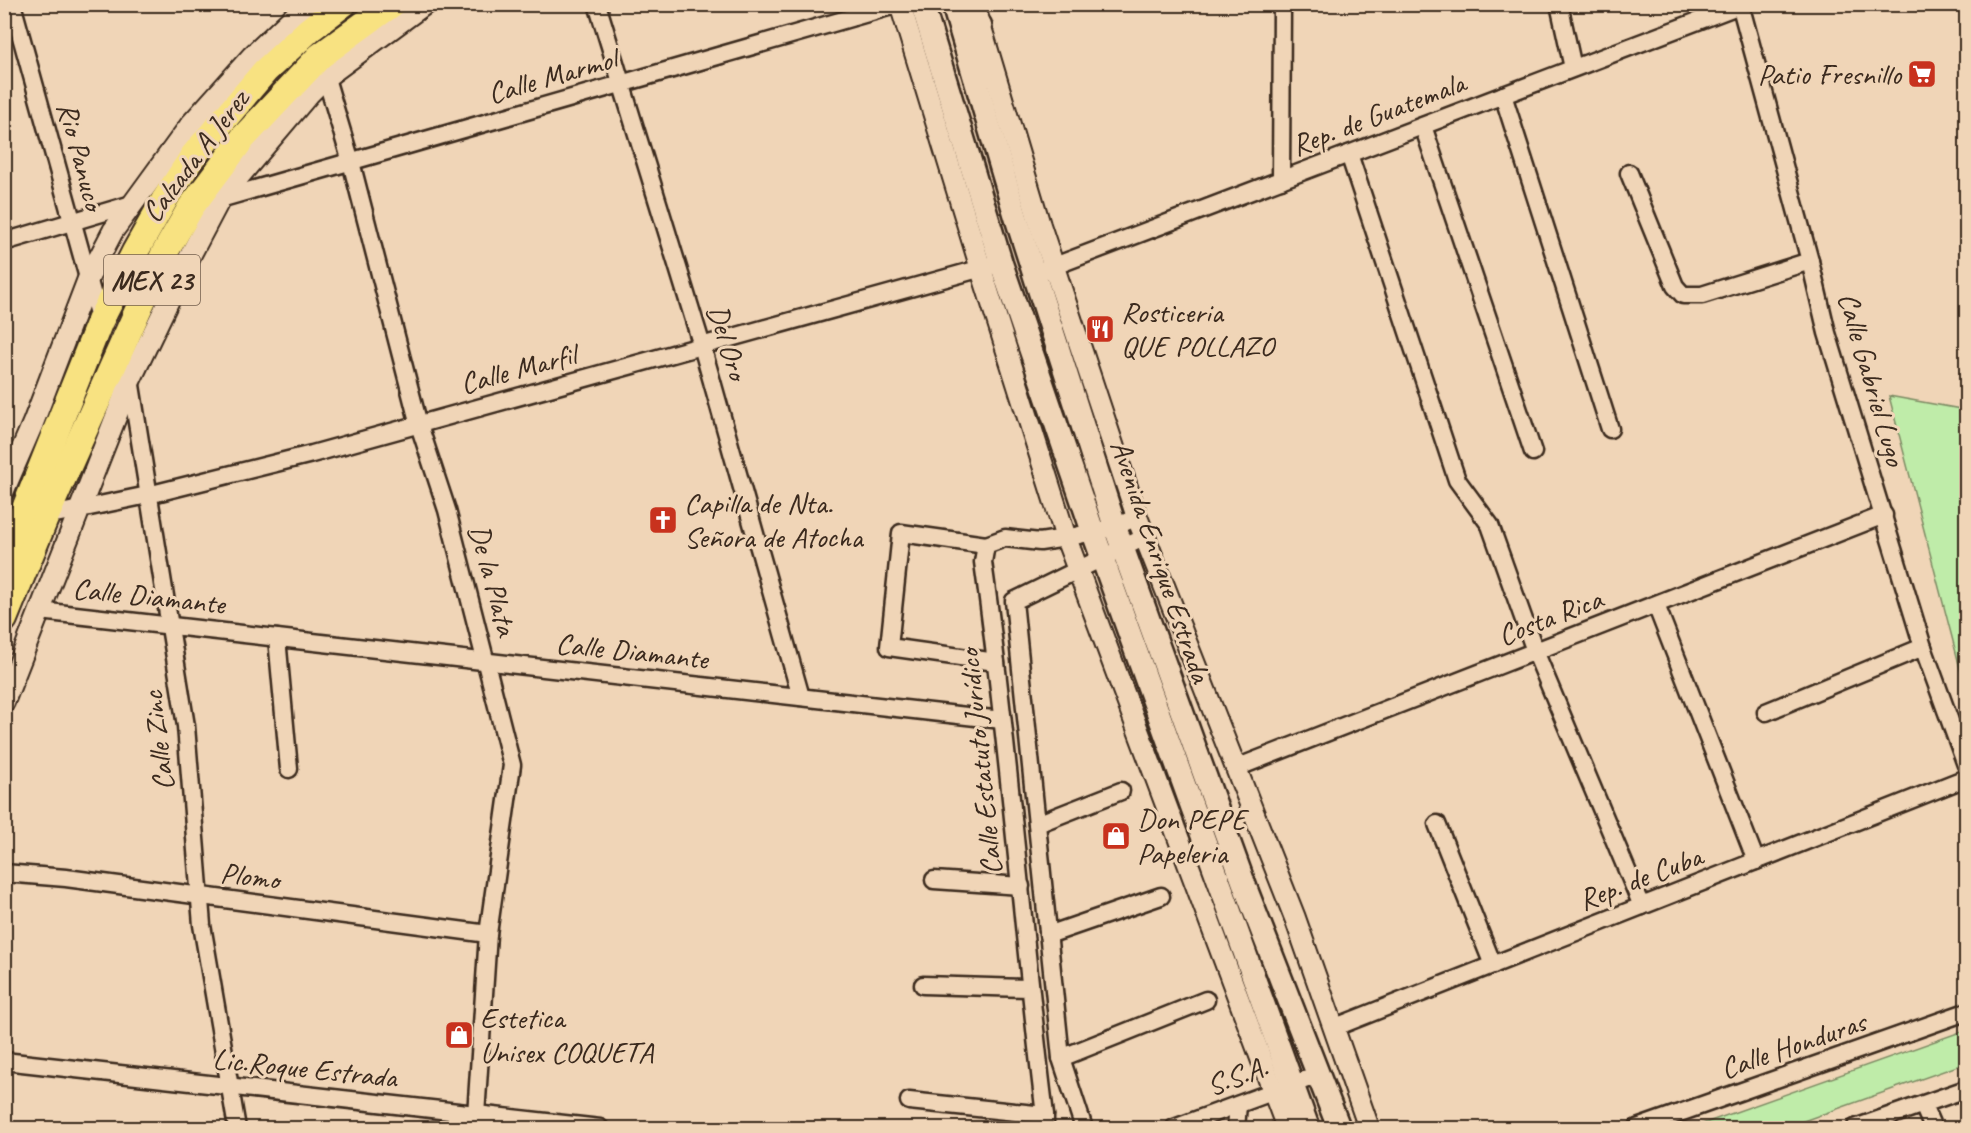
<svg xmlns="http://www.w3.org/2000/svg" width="1971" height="1133" font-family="Caveat,sans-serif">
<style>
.green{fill:#bfeca9;stroke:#7d8b64;stroke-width:1.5}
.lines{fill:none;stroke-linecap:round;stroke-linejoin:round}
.minor-casing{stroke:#3b2a1e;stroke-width:21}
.tertiary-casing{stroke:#3b2a1e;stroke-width:24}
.secondary-casing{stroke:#3b2a1e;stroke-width:27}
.primary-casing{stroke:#3b2a1e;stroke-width:30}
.minor{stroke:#f0d5b7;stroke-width:16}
.tertiary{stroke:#f0d5b7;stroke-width:20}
.secondary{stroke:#f0d5b7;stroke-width:22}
.primary{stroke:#f8e281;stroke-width:26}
.labels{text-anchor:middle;stroke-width:6;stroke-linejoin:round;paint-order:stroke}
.shield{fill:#f0d5b7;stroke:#715d4c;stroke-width:1.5}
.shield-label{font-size:28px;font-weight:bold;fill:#3b2a1e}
.poi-label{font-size:30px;fill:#3b2a1e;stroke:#f0d5b7;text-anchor:start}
.street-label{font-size:30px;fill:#3b2a1e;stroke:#f0d5b7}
</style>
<rect width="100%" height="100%" fill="#f0d5b7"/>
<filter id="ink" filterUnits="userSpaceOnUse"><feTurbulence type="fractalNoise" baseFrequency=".0167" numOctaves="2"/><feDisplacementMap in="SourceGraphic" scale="12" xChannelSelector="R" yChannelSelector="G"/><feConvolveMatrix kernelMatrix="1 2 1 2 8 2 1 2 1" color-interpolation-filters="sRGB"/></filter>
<g filter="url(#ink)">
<g class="green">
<path d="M 1889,396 L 1966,410 L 1966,691 Z"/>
<path d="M 1966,1030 L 1966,1063 L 1784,1128 L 1691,1128 Z"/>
</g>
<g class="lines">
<g class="minor-casing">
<g id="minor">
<path d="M 12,4 L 100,321"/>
<path d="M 597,4 L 702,346 L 801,697"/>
<path d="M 1559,4 L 1573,68"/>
<path d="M 1740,4 L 1810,261 L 1827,333 L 1923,647 L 1966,765"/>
<path d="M 323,68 L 351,162 L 419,425 L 447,510 L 512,765 L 488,934 L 476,1115 L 472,1128"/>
<path d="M 1503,95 L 1610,429"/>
<path d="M 1423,126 L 1533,452"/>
<path d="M 1349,154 L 1457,480 L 1490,525 L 1535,651 L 1642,906"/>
<path d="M 1629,173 L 1675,286 L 1683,295 L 1702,295 L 1810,261"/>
<path d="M 1281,180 L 1282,4"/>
<path d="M 220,199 L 899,4"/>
<path d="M 4,242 L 132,204"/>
<path d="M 1044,270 L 1740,5"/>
<path d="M 130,379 L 186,726 L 202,925 L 237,1128"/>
<path d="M 46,516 L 148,495 L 312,454 L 993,265"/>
<path d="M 986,545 L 901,533 L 889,647 L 996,662"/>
<path d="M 1656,605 L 1756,861"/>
<path d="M 40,611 L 1002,720"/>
<path d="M 277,638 L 289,769"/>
<path d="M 1766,712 L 1923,647"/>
<path d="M 1236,768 L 1884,515"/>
<path d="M 1037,824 L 1121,791"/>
<path d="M 1437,824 L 1493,965"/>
<path d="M 4,873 L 66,878 L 488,934"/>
<path d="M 934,880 L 1021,886"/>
<path d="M 1048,935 L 1161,896"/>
<path d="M 923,985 L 1029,988"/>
<path d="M 1333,1028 L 1966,778"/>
<path d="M 1061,1058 L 1206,1000"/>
<path d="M 4,1061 L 600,1128"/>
<path d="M 909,1101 L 1045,1115"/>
<path d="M 1923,1105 L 1933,1128"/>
<path d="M 1045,1128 L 1045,1115 C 1022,931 1009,746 983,562 L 986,545 L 1005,538 L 1040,542 L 1066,538 L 1115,527 L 1137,517"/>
<path d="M 1084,1128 L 1061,1058 L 1014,601 L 1145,537"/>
<path d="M 1174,1128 L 1318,1075"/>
<path d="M 1236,1128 L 1238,1105"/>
<path d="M 1637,1128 L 1966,1012"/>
<path d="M 1855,1128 L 1966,1089"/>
</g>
</g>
<g class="tertiary-casing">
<g id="tertiary">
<path d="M 900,4 L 981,269 L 1066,538 L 1287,1128"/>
<path d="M 974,4 L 1040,225 L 1137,517 L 1295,918 L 1369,1128"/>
<path d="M 4,490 L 33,423 L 88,279 L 113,231 L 191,124 L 252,56 L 307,4"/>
<path d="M 4,702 L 130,381 L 191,254 L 220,199 L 309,94 L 326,77 L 425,4"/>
</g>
</g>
<g class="secondary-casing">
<g id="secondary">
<path d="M 922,4 L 1001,263 L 1093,532 L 1308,1128"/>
<path d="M 953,4 L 1016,217 L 1115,527 L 1247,892 L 1339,1128"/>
<path d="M 980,25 L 983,75"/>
</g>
</g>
<g class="primary-casing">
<g id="primary">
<path d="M 4,561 L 100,321 L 135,252 L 165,199 L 193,156 L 265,71 L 309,30 L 343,4"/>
<path d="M 4,619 L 46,516 L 138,310 L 164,254 L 191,207 L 243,138 L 320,56 L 392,4"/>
</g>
</g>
<use href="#minor" class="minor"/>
<use href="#tertiary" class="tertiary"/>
<use href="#secondary" class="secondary"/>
<use href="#primary" class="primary"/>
</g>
</g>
<defs>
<g id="supermarket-square" transform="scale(1.5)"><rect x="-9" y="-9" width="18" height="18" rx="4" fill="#c8321e" stroke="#f0d5b7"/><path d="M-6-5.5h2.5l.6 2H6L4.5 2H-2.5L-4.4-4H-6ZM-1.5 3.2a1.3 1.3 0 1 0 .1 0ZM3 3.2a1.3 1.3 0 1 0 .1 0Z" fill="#fff"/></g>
<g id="restaurant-square" transform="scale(1.5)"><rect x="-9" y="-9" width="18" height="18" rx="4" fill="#c8321e" stroke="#f0d5b7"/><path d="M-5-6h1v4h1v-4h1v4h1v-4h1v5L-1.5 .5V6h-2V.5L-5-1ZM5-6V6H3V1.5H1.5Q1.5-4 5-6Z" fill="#fff"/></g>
<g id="church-square" transform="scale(1.5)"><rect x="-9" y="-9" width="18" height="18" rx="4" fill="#c8321e" stroke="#f0d5b7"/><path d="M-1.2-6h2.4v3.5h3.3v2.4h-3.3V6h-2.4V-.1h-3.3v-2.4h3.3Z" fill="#fff"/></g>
<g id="shop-square" transform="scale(1.5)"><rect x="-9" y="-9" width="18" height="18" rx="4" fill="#c8321e" stroke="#f0d5b7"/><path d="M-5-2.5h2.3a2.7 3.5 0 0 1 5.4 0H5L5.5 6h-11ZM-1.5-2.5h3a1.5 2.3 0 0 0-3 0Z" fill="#fff"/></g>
</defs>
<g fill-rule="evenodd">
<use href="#supermarket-square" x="1922" y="74"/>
<use href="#restaurant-square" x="1100" y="329"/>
<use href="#church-square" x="663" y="520"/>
<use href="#shop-square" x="1116" y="836"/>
<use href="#shop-square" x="459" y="1035"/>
</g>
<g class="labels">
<rect class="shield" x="104" y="255" width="96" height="50" rx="4.5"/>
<g class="shield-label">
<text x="152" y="290">MEX 23</text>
</g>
<g class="poi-label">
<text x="1901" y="84" text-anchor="end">Patio Fresnillo</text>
<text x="1121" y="322">Rosticeria<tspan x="1121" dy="34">QUE POLLAZO</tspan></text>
<text x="684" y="513">Capilla de Nta.<tspan x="684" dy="34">Señora de Atocha</tspan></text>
<text x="1137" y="829">Don PEPE<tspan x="1137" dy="34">Papeleria</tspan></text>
<text x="480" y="1028">Estetica<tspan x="480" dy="34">Unisex COQUETA</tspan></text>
</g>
<g class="street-label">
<text transform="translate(552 76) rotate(-16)" y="10">Calle Marmol</text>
<text transform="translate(1378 114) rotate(-21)" y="10">Rep. de Guatemala</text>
<text transform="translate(81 156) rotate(75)" y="10">Rio Panuco</text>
<text transform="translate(195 156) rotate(-53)" y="10">Calzada A Jerez</text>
<text transform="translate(728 342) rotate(73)" y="10">Del Oro</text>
<text transform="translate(518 369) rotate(-15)" y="10">Calle Marfil</text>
<text transform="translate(1872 379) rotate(74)" y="10">Calle Gabriel Lugo</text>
<text transform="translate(1161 561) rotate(71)" y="10">Avenida Enrique Estrada</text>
<text transform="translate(493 580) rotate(75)" y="10">De la Plata</text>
<text transform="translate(149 596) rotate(6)" y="10">Calle Diamante</text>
<text transform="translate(1550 617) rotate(-21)" y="10">Costa Rica</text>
<text transform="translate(632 651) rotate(6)" y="10">Calle Diamante</text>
<text transform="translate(158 741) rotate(-97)" y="10">Calle Zinc</text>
<text transform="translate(980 762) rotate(-96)" y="10">Calle Estatuto Jurídico</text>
<text transform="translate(250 876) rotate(7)" y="10">Plomo</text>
<text transform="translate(1640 878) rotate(-21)" y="10">Rep. de Cuba</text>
<text transform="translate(1793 1045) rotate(-19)" y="10">Calle Honduras</text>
<text transform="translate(305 1068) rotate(6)" y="10">Lic.Roque Estrada</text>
<text transform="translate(1237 1076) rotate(-20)" y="10">S.S.A.</text>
</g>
</g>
<rect width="1971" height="1133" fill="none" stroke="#f0d5b7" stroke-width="24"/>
<rect x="12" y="12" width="1947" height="1109" fill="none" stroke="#3b2a1e" stroke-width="2" filter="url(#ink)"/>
</svg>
